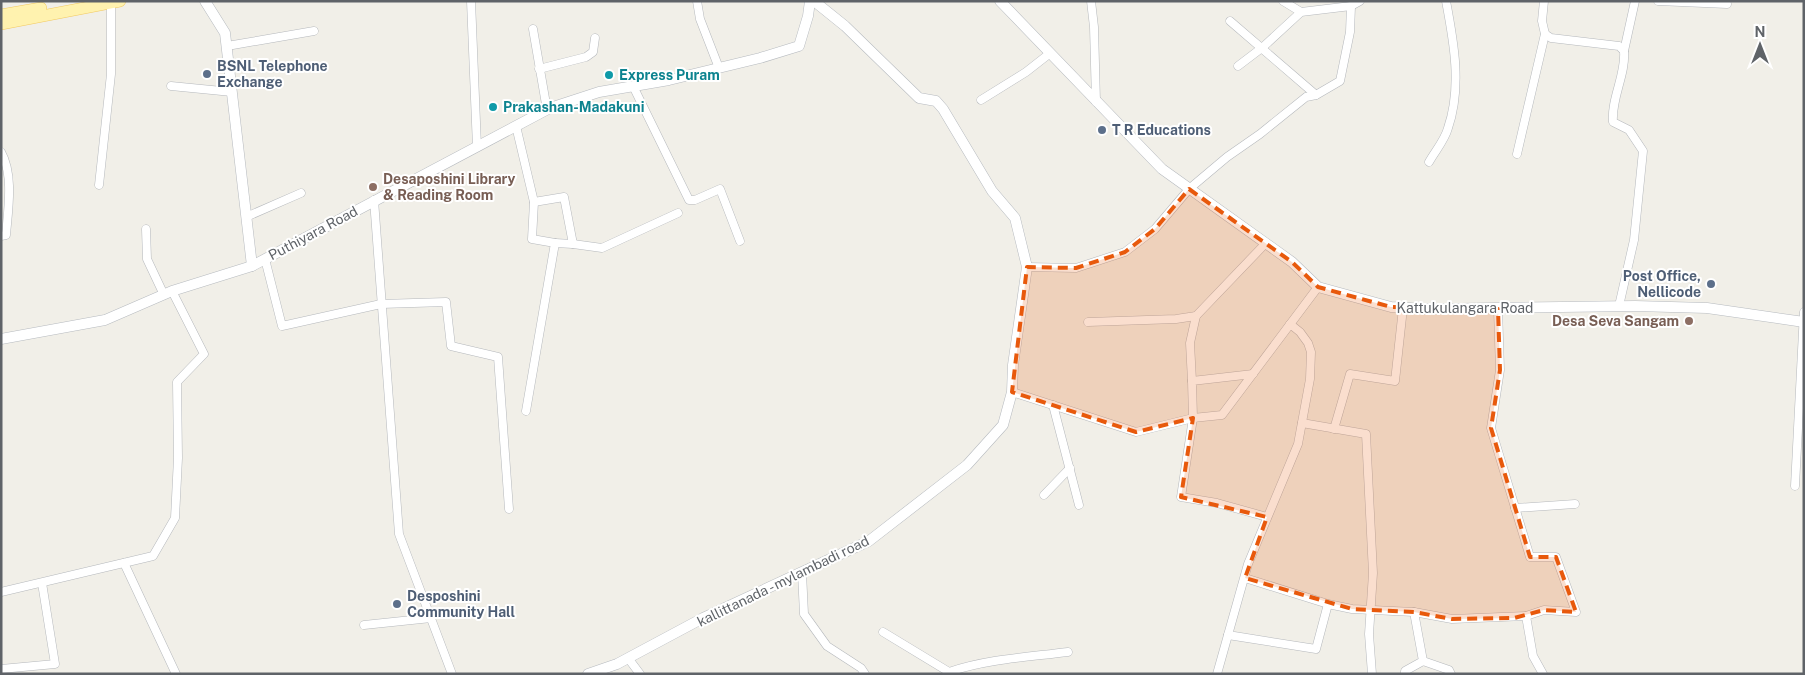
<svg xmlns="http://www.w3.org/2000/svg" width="1805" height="675" font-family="'Public Sans',sans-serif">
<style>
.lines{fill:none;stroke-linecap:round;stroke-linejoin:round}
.street-casing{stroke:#b5b8bc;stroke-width:9}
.secondary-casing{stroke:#b6babf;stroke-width:11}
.primary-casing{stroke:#f2c960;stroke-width:12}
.street{stroke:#fff;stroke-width:8}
.secondary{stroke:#fff;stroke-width:10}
.primary{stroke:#fff2af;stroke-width:11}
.marked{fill:#e8590c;fill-opacity:0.2;stroke:#e8590c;stroke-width:4;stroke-dasharray:10 6;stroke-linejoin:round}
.service-dot{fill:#5c6f8a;stroke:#fff;stroke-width:2}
.culture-dot{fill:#0f9aa8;stroke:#fff;stroke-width:2}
.education-dot{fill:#8d6e63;stroke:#fff;stroke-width:2}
.labels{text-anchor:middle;stroke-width:4;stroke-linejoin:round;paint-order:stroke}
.service-label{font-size:14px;font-weight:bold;fill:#4e5e75;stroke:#fff;text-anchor:start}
.culture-label{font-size:14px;font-weight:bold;fill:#0d838f;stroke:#fff;text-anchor:start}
.education-label{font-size:14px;font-weight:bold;fill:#785e54;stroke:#fff;text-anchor:start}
.street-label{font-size:14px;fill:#5f6368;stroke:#fff}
</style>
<rect width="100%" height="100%" fill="#f1efe8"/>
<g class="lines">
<g class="street-casing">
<g id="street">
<path d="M 471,1 L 477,147"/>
<path d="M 697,1 L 700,19 L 719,68"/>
<path d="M 1091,1 L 1094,27 L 1096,102"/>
<path d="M 1283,1 L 1301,12"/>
<path d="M 1544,1 L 1542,21 L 1545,34 L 1551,38 L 1619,46 L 1624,51 C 1626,75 1611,98 1613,122 L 1629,130 L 1643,151 L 1634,240 L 1619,306"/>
<path d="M 1658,1 L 1727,4"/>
<path d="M 1230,21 L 1316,95"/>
<path d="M 533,29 L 547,110"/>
<path d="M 227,46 L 314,31"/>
<path d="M 1624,51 L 1635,1"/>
<path d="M 1238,66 L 1263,47 L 1301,12 L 1351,6 L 1360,1"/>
<path d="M 539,69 L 586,57 L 593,52 L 595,38"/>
<path d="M 171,86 L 232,92"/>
<path d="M 633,86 L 689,200 L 695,200 L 720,189 L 740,241"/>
<path d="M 981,100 L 1026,72 L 1049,54"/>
<path d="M 516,126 L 534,202 L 532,239 L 555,243 L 526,411"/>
<path d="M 1,152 C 14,175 8,210 6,235 L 1,236"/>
<path d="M 1517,154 L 1545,34"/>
<path d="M 1429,162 C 1435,151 1445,140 1448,128 C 1462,87 1454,43 1446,1"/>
<path d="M 99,185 L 111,74 L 111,1"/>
<path d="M 374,200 L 399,534 L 452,674"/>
<path d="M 534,202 L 564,197 L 573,244 L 555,243"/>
<path d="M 246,217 L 301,193"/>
<path d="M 146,229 L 147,259 L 164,295"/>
<path d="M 573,244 L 602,248 L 678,213"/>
<path d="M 265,259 L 282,326 L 381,304 L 446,302 L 451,346 L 498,357 L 509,509"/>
<path d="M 1027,267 L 1076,268 L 1125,252 L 1155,229 L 1189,189 L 1227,157 L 1260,134 L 1306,97 L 1316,95 L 1340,81 L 1350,32 L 1351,6"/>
<path d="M 1498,309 L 1500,370 L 1491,428 L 1530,557 L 1556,557 L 1576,612 L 1544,610 L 1526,616 L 1533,656 L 1543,674"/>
<path d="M 1088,322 L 1176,319 L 1196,316 L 1264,245"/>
<path d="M 1290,324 L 1300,332 L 1308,343 L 1311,352 L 1310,379 L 1298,444 L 1248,564 L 1228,635 L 1316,649 L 1328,604"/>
<path d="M 1253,374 L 1192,381 L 1193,418 L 1181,497 L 1217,503 L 1267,517"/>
<path d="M 1192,381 L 1190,343 L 1196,316"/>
<path d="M 1012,392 L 1136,432 L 1193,418 L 1222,415 L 1318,287"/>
<path d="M 1053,405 L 1079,505"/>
<path d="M 1302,423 L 1366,434 L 1373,573 L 1369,634 L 1372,674"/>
<path d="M 1334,429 L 1350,374 L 1395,381 L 1403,308"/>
<path d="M 1795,486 L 1804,312"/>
<path d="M 1044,495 L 1070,468"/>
<path d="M 1515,508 L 1575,504"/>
<path d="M 124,563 L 176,674"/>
<path d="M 802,573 L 804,614 L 827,646 L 861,668 L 865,674"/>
<path d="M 1245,578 L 1328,604 L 1352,609 L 1414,612 L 1452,619 L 1526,616"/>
<path d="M 1,592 L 153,556 L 175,518 L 178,458 L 177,382 L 204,354 L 172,291"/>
<path d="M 364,625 L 431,618"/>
<path d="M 883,632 L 949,672 C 987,659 1029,657 1068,652"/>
<path d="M 628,658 L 640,674"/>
<path d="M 1423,661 L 1449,670 L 1451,674"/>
<path d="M 1,669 L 55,664 L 42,583"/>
<path d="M 1217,674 L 1228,635"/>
<path d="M 1405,674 L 1405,671 L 1423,661 L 1414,612"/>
</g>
</g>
<g class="secondary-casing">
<g id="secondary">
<path d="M 205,1 L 225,33 L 252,266"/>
<path d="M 1000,1 L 1162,169 L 1292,262 L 1318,287 L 1391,307 L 1428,309 L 1635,306 L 1707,308 L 1804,322"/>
<path d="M 1,339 L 105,320 L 172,291 L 252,266 L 550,108 L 599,92 L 669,80 L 760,58 L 799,46 L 808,16 L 810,1"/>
<path d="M 588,674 L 617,664 L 703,618 L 869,541 L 967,465 L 1003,425 L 1012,392 L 1013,365 L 1027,267 L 1015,218 L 992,191 L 943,109 L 936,101 L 919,98 L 845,26 L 814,1"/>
</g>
</g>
<g class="primary-casing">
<g id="primary">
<path d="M 1,15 L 41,8"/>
<path d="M 1,24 L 120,1"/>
</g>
</g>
<use href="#street" class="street"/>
<use href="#secondary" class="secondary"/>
<use href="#primary" class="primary"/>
</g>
<path class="marked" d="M 1189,189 L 1292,262 L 1318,287 L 1391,307 L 1498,309 L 1500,370 L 1491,428 L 1530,557 L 1556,557 L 1576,612 L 1544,610 L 1514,618 L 1452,619 L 1414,612 L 1352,609 L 1245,578 L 1267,517 L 1181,497 L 1193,418 L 1136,432 L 1012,392 L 1027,267 L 1076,268 L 1125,252 L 1155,229 Z"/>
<g class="service-dot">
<circle cx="207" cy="74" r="5"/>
<circle cx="1102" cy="130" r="5"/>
<circle cx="1711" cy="284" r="5"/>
<circle cx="397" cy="604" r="5"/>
</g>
<g class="culture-dot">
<circle cx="609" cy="75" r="5"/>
<circle cx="493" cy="107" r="5"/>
</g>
<g class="education-dot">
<circle cx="373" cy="187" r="5"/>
<circle cx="1689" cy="321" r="5"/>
</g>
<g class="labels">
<g class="service-label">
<text x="217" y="71">BSNL Telephone<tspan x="217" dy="16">Exchange</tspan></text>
<text x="1112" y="135">T R Educations</text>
<text x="1701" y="281" text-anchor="end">Post Office,<tspan x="1701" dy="16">Nellicode</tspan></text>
<text x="407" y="601">Desposhini<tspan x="407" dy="16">Community Hall</tspan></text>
</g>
<g class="culture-label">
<text x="619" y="80">Express Puram</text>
<text x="503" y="112">Prakashan-Madakuni</text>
</g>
<g class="education-label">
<text x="383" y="184">Desaposhini Library<tspan x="383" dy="16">&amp; Reading Room</tspan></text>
<text x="1679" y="326" text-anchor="end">Desa Seva Sangam</text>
</g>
<g class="street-label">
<text transform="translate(313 233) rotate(-28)" y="5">Puthiyara Road</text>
<text x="1465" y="313">Kattukulangara Road</text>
<text transform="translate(783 581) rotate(-26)" y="5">kallittanada - mylambadi road</text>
</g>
</g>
<rect width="1805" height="675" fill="none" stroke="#5f6368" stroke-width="5"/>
<g transform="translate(1760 45)" stroke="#ffffff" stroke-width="4" paint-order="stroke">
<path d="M0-4L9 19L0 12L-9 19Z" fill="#5f6368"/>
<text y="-8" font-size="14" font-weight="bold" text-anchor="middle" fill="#5f6368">N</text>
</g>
</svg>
